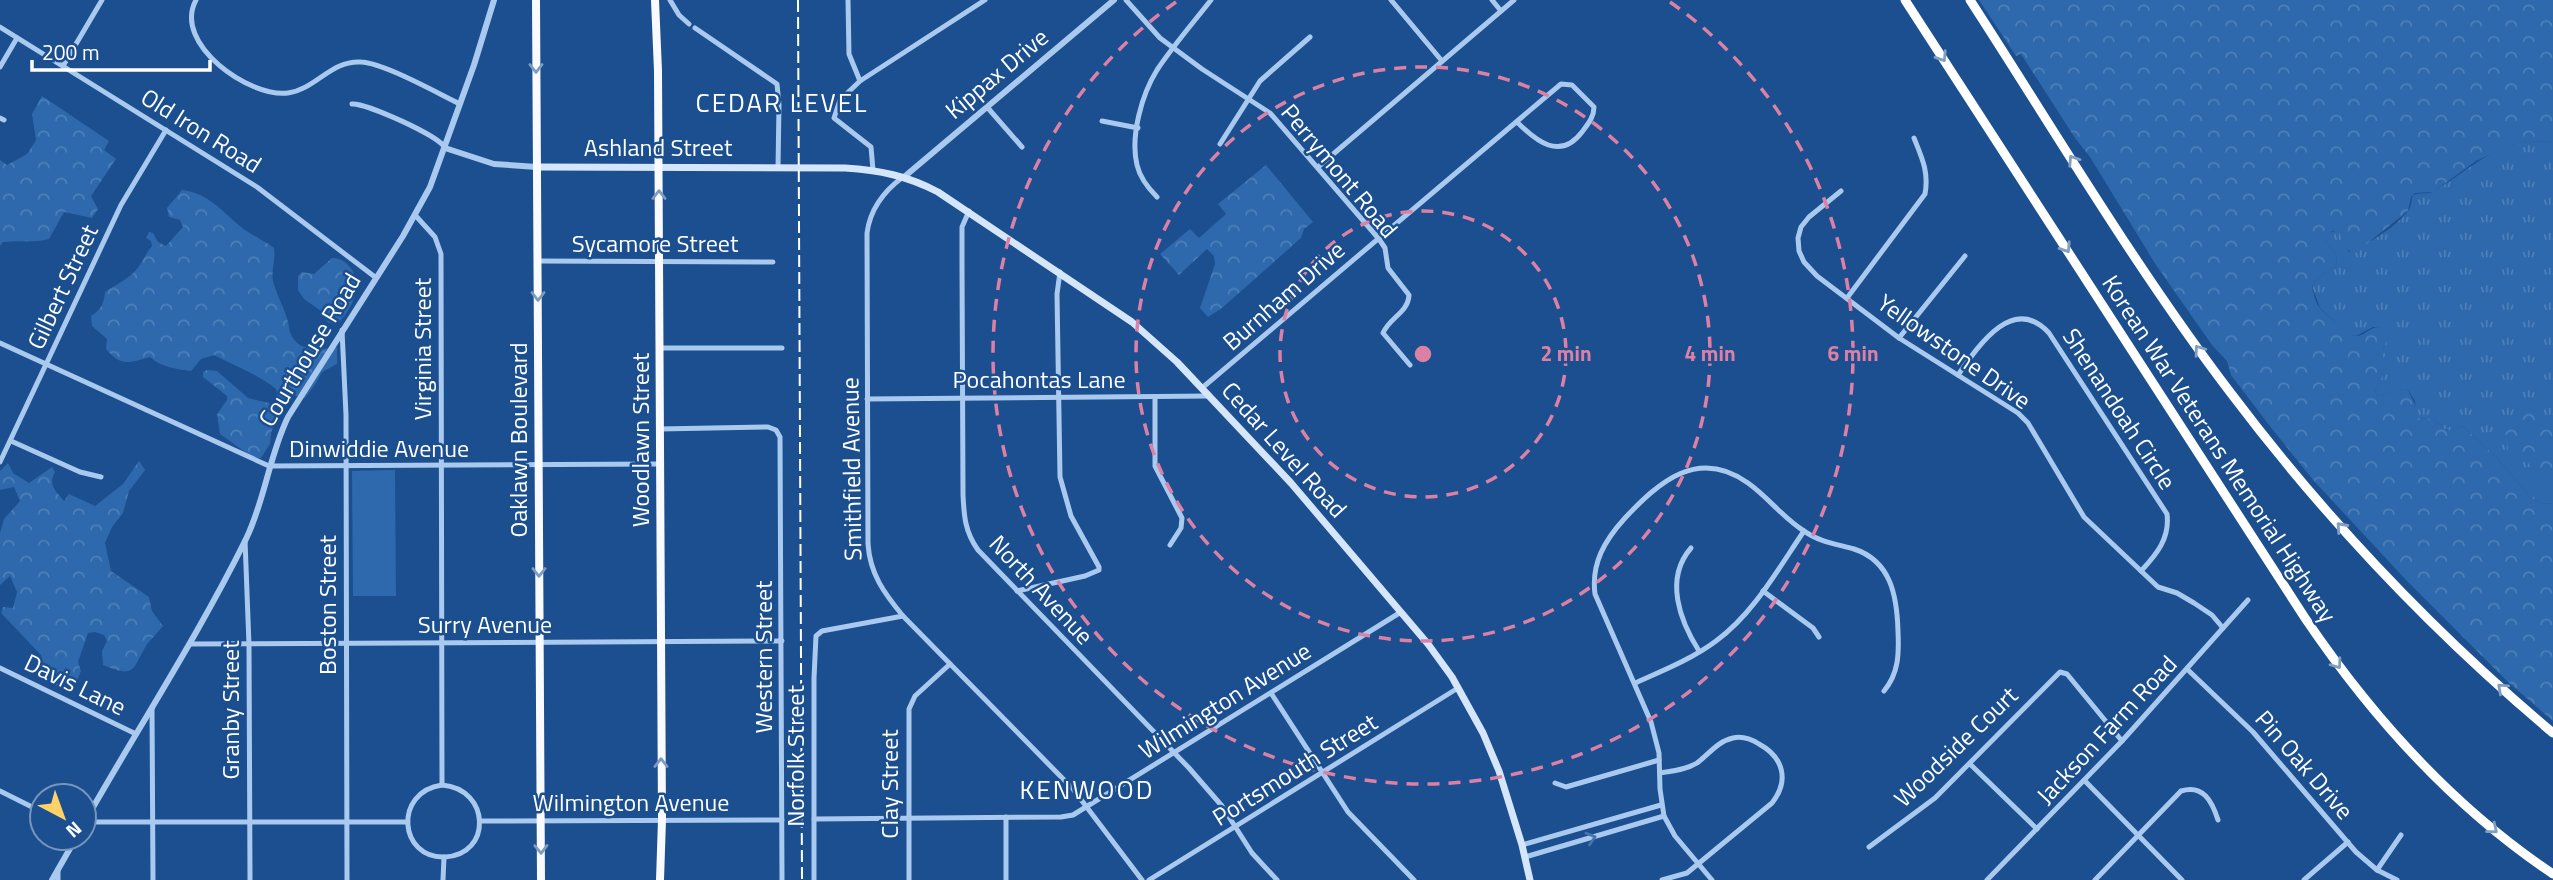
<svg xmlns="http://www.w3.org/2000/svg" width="2553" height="880" font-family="'Titillium Web',sans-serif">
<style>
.grass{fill:url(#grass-tufts)}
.forest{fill:url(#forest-crowns)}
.park{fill:#2e69ad}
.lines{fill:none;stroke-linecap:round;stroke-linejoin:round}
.minor{stroke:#a9c9ee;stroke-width:5}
.tertiary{stroke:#a9c9ee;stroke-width:6}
.secondary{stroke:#d6e6fa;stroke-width:7}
.trunk{stroke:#f8faff;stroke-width:8}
.motorway{stroke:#fff;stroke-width:9}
.rail{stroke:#fff;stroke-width:2;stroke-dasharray:12 5;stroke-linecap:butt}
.oneway{stroke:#829ec1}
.oneway2{stroke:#7e9cc1}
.oneway3{stroke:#4674ac}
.ring{fill:none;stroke:#dd80a5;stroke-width:3.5;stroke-dasharray:12 9}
.labels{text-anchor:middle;stroke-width:5;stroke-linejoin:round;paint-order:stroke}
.street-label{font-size:24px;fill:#fff;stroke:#1b4f8f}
.neighbourhood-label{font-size:26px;letter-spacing:2px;fill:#fff;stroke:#1b4f8f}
.centre{fill:#dd80a5;stroke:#1b4f8f;stroke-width:3.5}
.ring-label{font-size:21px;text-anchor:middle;font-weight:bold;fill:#dd80a5;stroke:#1b4f8f;stroke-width:5;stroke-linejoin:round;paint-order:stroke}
</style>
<defs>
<pattern id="grass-tufts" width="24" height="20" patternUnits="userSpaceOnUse" patternTransform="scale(1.75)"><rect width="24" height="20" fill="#2e69ad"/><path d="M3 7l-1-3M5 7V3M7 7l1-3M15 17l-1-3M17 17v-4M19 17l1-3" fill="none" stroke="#4d80b9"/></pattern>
<pattern id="forest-crowns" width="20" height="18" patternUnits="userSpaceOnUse" patternTransform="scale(1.75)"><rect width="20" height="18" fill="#2e69ad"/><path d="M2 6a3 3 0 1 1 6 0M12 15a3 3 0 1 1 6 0" fill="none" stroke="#4d80b9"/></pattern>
</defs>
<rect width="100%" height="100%" fill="#1b4f8f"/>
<path class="grass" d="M 2527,141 L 2553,142 L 2553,503 L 2543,504 L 2532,499 L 2498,459 L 2466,429 L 2462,426 L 2450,431 L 2444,429 L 2434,419 L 2417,418 L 2415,401 L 2407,389 C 2396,389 2387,397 2377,396 L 2375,390 L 2387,366 L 2383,347 L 2389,338 L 2380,327 L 2373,327 L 2356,336 L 2349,335 L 2320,308 L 2312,286 L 2319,277 L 2336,266 L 2337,256 L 2325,240 L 2329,233 L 2335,231 L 2339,232 L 2349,252 C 2368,244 2396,227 2409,210 C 2412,206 2411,199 2413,195 C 2420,192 2427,195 2434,191 C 2465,173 2490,147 2527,141 Z"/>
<g class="forest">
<path d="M 1979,0 L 2553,0 L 2553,142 L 2527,141 L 2511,145 L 2476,161 L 2433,192 L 2415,193 L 2411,197 L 2408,211 L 2355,253 L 2352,253 L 2347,249 L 2339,232 L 2332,231 L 2325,240 L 2337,256 L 2336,266 L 2319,277 L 2312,286 C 2313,293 2315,301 2319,307 C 2322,311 2351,336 2353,336 C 2368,338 2371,319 2390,331 L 2389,338 L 2383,347 L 2388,366 L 2375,390 L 2377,396 C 2387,397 2396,388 2407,389 L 2417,408 L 2417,418 L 2434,419 L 2444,429 L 2449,431 L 2462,426 L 2466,429 L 2498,459 L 2532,499 L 2543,504 L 2553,503 L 2553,721 L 2508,682 L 2407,581 L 2314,481 L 2269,425 L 2231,375 L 2227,361 L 2212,345 L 2156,265 L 2090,157 L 2075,138 L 2021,54 L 2016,56 Z"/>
<path d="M 42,96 L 109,141 L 104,150 L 116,159 L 91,196 L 98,209 L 92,218 L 64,212 L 49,239 C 34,243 20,240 3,242 L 0,246 L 0,160 L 7,165 L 27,154 L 36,140 L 32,114 Z"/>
<path d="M 1266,165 L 1313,222 L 1304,229 L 1301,238 L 1222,308 L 1208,317 L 1200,308 L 1215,264 L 1214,256 L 1207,249 L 1179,275 L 1160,254 L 1190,229 L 1199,238 L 1226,214 L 1218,204 Z"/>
<path d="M 182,190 C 208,193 222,211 241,227 C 251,235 264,240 274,248 C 276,259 271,270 273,281 C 276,294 285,309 288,322 C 289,325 289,329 290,332 C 298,353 319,350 337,347 L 337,364 L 322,372 L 316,383 L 305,398 L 289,394 L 282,402 L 278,398 L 276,389 C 259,375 235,366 214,355 L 201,359 L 191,371 C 176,369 161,367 150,357 C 130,362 122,368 106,349 L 107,339 L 92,326 L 91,316 C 101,310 104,303 105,292 C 115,285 127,280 135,271 C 142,264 145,254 152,246 L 151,241 L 146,238 L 149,232 L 153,233 L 158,242 L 166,246 L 183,227 L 180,220 L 169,217 L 167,208 Z"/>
<path d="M 332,258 C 339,258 343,260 348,265 C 366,283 352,310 336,325 L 328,322 L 321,311 L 304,299 L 298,290 L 298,276 L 302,272 L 314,274 Z"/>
<path d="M 207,370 L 217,371 L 248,398 L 269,403 L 275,410 L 276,420 L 271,433 L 270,444 L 261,458 L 252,457 L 220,434 L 217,414 L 227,400 L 227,396 L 203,377 L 203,372 Z"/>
<path d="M 2530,410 L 2547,422 L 2553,430 L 2553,489 C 2537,490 2538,471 2528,463 C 2521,458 2514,455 2508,450 L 2507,444 L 2510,433 L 2497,439 L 2491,437 L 2490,434 L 2500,423 L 2507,420 L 2517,424 L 2523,414 Z"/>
<path d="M 139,461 L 145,470 L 129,491 L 123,513 L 112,527 L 105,543 L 111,571 L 149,597 L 152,611 L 163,626 C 158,632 153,637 148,643 C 132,667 138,680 103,665 L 102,651 L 107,641 L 104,635 L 95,632 L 88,633 L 78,662 L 81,671 L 77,681 L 66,687 L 53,685 L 43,671 L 41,655 L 1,613 L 3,607 L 13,608 L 17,592 L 10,576 L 0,585 L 0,533 L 4,519 L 20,501 L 14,487 L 0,490 L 0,471 L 8,463 L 13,473 L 29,483 L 52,467 L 55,472 C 48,485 55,490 64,501 L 69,494 L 95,506 L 123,484 Z"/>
</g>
<path class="park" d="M 395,470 L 396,596 L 353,596 L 352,471 Z"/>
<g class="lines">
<g class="minor">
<path d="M 196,0 C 172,44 250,98 288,93 C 316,89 331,60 361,62 C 384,63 437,93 460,104"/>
<path d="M 670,0 L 679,15 L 689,24"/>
<path d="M 848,0 L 849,54 L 860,81"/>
<path d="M 1126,0 L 1160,38 L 1202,69 L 1270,113 L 1379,239 L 1385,248 L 1388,268 L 1409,295 C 1408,313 1390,317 1383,333 L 1410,365"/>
<path d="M 1391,0 L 1442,61"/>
<path d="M 1492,0 L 1501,11"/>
<path d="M 0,27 L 257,187 L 375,277"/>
<path d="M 695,28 L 777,84 L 779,105 L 778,168"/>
<path d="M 63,66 L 102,0"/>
<path d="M 0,67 L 17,38"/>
<path d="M 352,104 C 366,103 440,136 445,148"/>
<path d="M 987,107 L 1022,147"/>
<path d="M 0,118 L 4,120"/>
<path d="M 1102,121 L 1138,128"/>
<path d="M 1220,144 L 1260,81 L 1310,37"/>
<path d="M 1318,167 L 1514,0"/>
<path d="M 873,170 L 871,147 L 834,118 L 840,100 L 860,81 L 985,0"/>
<path d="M 903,177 C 884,191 870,210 867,233 L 868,544 C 870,574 884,593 903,616 L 1073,789 L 1142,880"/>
<path d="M 1841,191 L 1809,217 L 1801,227 L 1798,238 L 1799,251 L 1804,262 L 1817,276 L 1899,338 L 2018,413 L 2028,423 L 2084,517 L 2158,587 L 2177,593 L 2194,603 L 2212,615 L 2223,628"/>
<path d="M 1157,197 C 1148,188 1140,178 1137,165 C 1130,136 1142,94 1157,70 C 1173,46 1193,23 1211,0"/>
<path d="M 969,211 L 962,227 L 962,264 L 963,495 C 964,516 965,532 978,550 L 1189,768 L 1222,806 L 1252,853 L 1277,880"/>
<path d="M 415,215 L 435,237 L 441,254 L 442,785"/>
<path d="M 538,261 L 773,262"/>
<path d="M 1847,298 L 1925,194 C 1929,172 1922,158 1914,138"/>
<path d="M 342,330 L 346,415 L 347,880"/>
<path d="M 1899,338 L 1965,256"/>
<path d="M 0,343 L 269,466 L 660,464"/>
<path d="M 659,348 L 782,348"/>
<path d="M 1958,375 C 1979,345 2013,294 2049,333 L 2167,514 C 2170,538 2157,554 2141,571"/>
<path d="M 1202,388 L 1561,84 L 1572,85 L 1594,107 C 1594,117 1588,124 1582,132 C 1560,161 1536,141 1517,122"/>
<path d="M 1155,397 L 1155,466 L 1182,518 L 1181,528 L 1170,545"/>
<path d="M 867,399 L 1210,396"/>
<path d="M 660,429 L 768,427 L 776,430 L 780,437 L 782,880"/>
<path d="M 11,441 L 80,472 L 101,477"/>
<path d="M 0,462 L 121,205 L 166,130"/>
<path d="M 245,540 L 249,645 L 250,880"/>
<path d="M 1691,548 C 1664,579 1680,621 1699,651"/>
<path d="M 1017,591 L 1085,576 L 1099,570 L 1099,567 L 1071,516 L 1060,477 L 1057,294 L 1060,272"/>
<path d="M 1763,591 L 1813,628 L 1819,637"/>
<path d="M 189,644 L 782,641"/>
<path d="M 0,668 L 136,734"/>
<path d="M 2187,669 L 2253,732 L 2356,852 L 2377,870 L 2397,880"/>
<path d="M 1635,683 C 1662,671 1692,659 1716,641 C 1754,613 1778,569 1804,531"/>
<path d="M 1271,693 L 1348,812 L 1414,880"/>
<path d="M 152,707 L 153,880"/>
<path d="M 1970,764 L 2037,829"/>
<path d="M 1660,773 C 1672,771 1686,770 1697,763 C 1708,755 1718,741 1733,738 C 1742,736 1751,739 1759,744 C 1783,757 1790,780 1772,803 L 1687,873 L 1662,880"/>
<path d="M 2085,781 L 2182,880"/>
<path d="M 1555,783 L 1566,787 L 1659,760"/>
<path d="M 442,785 C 491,789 492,855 445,857 C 399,859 393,792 442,785 Z"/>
<path d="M 0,791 L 42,812"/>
<path d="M 814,819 L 1061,817 L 1073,815 L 1401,612"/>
<path d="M 481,821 L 782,820"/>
<path d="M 84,822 L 407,822"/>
<path d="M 1522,845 L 1661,805"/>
<path d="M 1869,847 L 1935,798 L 2060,672 L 2067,674 L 2122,741"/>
<path d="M 1525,857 L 1664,816"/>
<path d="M 2377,870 L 2401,835"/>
<path d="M 58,880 L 58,869"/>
<path d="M 443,880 L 444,857"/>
<path d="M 814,880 L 814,678 L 816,636 L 822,631 L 903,616"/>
<path d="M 909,880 L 909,709 L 915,696 L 950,664"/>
<path d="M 1006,880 L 1006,817"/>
<path d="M 1149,880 L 1458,688"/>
<path d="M 1712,880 L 1675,836 L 1664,816 L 1660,789 L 1659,753 L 1651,722 L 1595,594 C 1591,563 1605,540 1625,518 C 1659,482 1698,447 1748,483 C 1768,497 1783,518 1804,531 C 1819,542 1836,544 1854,549 C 1891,561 1897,596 1898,631 C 1899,653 1899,673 1884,691"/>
<path d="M 1987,880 L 2122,741 L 2248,600"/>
<path d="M 2095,880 L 2181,791 C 2203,784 2212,801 2218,820"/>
<path d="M 2304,880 L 2348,842"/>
</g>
<g class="tertiary">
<path d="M 445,148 L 494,164 L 537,167"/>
<path d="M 904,177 L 1114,0"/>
<path d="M 84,823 C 138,728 198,636 246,539 C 265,500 269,456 288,417 L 403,236 L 430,187 L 474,65 L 494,0"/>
<path d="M 52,880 L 76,838"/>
</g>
<path class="secondary" d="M 537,167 L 845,168 C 879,170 908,176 938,192 L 1132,322 L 1177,362 L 1291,483 L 1428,644 L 1452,677 L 1483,733 L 1499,771 L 1522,845 L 1530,880"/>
<g class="trunk">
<path d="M 536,0 L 541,880"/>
<path d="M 655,0 L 658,71 L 662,820 L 660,880"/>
</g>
<g class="motorway">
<path d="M 1905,0 L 2305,618 C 2372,717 2453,807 2553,874"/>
<path d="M 1970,0 C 2055,131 2135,267 2230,392 C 2325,518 2433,632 2553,733"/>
</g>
<path class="rail" d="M 798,0 L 802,880"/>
</g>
<defs><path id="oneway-chevron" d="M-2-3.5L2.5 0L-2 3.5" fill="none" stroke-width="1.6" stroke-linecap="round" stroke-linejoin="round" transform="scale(1.75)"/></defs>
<g class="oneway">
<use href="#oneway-chevron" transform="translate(1942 57) rotate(57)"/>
<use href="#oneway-chevron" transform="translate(2073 160) rotate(-123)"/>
<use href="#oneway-chevron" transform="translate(2066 248) rotate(57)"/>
<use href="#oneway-chevron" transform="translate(2199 350) rotate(-126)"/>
<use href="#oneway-chevron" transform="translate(2341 527) rotate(-132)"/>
<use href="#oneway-chevron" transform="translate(2337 664) rotate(54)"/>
<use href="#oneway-chevron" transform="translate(2502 688) rotate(-138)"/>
<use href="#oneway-chevron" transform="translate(2493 829) rotate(39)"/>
</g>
<g class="oneway2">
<use href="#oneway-chevron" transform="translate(536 68) rotate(90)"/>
<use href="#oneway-chevron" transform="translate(659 195) rotate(-90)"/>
<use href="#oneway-chevron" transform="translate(538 296) rotate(90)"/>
<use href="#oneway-chevron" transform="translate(539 572) rotate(90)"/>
<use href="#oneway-chevron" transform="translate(661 763) rotate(-90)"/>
<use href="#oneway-chevron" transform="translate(541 849) rotate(89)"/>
</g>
<use class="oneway3" href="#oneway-chevron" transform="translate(1591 838) rotate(-17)"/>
<g class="ring">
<circle cx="1423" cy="354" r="143"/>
<circle cx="1423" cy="354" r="287"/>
<path d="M1670 2A430 430 0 1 1 1176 2"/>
</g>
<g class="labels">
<g class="street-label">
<text transform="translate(997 74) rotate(-40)" y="8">Kippax Drive</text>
<text transform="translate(201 131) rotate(32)" y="8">Old Iron Road</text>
<text x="658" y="156">Ashland Street</text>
<text transform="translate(1339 171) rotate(50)" y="8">Perrymont Road</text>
<text x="655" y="252">Sycamore Street</text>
<text transform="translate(63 287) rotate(-65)" y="8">Gilbert Street</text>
<text transform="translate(1284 296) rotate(-41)" y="8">Burnham Drive</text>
<text transform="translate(423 349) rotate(-90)" y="8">Virginia Street</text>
<text transform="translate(310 350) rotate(-59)" y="8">Courthouse Road</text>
<text transform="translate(1954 352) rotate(35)" y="8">Yellowstone Drive</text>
<text x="1039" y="388">Pocahontas Lane</text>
<text transform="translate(2119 409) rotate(57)" y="8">Shenandoah Circle</text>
<text transform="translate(519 440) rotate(-90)" y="8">Oaklawn Boulevard</text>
<text transform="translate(641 440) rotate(-90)" y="8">Woodlawn Street</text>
<text x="379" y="457">Dinwiddie Avenue</text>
<text transform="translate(2219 449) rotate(57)" y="8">Korean War Veterans Memorial Highway</text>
<text transform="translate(1284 450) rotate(48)" y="8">Cedar Level Road</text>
<text transform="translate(852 469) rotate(-91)" y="8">Smithfield Avenue</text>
<text transform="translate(1041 590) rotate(47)" y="8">North Avenue</text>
<text transform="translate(328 605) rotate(-90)" y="8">Boston Street</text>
<text x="485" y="633">Surry Avenue</text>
<text transform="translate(764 657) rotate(-90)" y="8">Western Street</text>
<text transform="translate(75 685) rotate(26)" y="8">Davis Lane</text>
<text transform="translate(1225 701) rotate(-32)" y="8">Wilmington Avenue</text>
<text transform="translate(231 710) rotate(-90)" y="8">Granby Street</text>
<text transform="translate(2107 730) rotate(-47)" y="8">Jackson Farm Road</text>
<text transform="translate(1956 747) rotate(-44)" y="8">Woodside Court</text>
<text transform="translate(796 756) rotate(-90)" y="8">Norfolk Street</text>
<text transform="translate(2304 765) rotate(49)" y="8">Pin Oak Drive</text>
<text transform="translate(1295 770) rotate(-32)" y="8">Portsmouth Street</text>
<text transform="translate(890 784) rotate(-90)" y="8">Clay Street</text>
<text x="631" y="811">Wilmington Avenue</text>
</g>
<g class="neighbourhood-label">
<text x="782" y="112">CEDAR LEVEL</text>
<text x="1087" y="799">KENWOOD</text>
</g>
</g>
<circle cx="1423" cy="354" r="10" class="centre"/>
<g class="ring-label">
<text x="1566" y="361">2 min</text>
<text x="1710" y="361">4 min</text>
<text x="1853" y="361">6 min</text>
</g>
<g transform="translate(63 817) rotate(139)"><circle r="33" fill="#1b4f8f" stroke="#7695bc" stroke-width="2"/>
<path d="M0-5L12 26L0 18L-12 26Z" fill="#ffd166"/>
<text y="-10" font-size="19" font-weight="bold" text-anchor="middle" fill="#ffffff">N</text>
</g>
<path d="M32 60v10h178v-10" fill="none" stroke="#ffffff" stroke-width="3.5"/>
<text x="42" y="60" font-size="21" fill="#ffffff" stroke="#1b4f8f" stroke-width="5" paint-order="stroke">200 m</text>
</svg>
